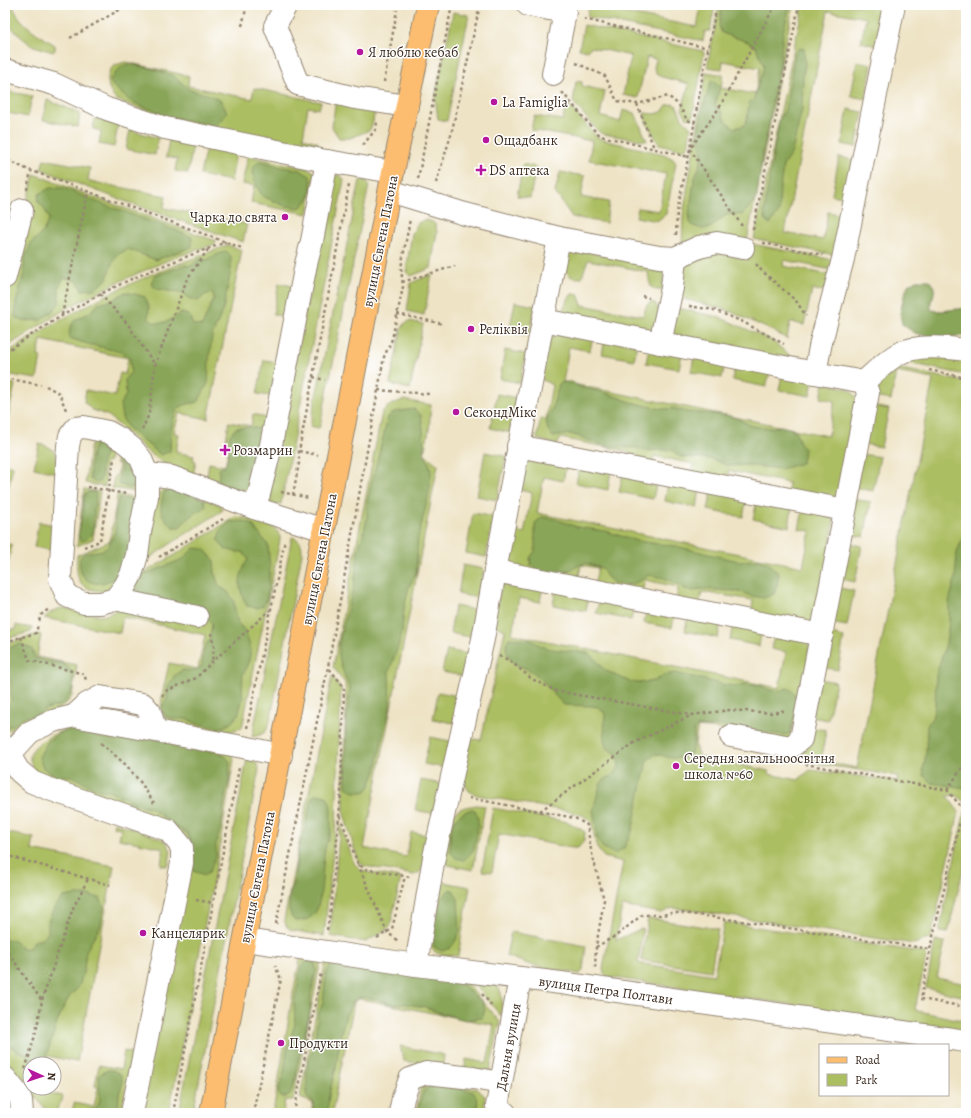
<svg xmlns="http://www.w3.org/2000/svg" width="971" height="1118" font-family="Alegreya,serif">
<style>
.green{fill:#acbe62;stroke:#747440}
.forest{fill:#89a558;stroke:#62683b}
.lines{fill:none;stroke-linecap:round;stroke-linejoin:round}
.minor-casing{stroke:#948672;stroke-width:24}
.major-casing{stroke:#948672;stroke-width:24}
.path{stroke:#948672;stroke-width:2.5;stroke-dasharray:3 3;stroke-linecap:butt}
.minor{stroke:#fff;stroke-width:22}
.major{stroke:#fcbd6f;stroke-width:22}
.poi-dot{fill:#b5179e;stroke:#fff;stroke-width:1.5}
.labels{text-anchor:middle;stroke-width:3;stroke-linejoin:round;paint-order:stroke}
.poi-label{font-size:14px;fill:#3b2a1e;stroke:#fff;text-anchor:start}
.street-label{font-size:14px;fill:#3b2a1e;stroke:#fff}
</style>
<rect width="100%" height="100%" fill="#fff"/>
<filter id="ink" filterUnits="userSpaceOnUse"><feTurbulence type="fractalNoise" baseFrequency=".025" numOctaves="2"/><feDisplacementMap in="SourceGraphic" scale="8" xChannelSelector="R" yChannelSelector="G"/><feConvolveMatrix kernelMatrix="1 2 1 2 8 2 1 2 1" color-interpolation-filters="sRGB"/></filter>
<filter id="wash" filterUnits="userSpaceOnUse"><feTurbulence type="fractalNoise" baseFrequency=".012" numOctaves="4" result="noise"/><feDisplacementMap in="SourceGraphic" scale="16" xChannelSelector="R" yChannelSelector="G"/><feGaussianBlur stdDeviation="0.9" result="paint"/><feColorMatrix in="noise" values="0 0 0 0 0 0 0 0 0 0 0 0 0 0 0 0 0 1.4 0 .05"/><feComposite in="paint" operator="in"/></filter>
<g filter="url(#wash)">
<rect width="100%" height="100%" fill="#eee3c5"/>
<g class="green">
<path d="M 5,5 L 12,5 C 20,25 38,34 55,45 L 55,50 L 53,52 L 31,45 L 20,36 L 8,24 L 5,17 Z"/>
<path d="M 589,5 L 620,5 L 619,12 L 697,27 L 701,5 L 715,5 L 710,31 L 705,31 L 703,41 L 587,17 Z"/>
<path d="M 719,5 L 793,5 L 747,241 L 682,247 L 683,216 L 706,72 L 723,75 L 721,88 L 755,94 L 760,68 L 723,61 L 722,69 L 707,67 Z"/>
<path d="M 803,5 L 885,5 L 877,46 L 861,42 L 866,18 L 828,11 L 785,233 L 823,240 L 828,212 L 843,215 L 835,255 L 754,239 Z"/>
<path d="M 453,12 L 469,15 L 447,121 L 438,119 L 435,98 Z"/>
<path d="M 584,25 L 703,51 L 704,54 L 692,119 L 687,118 L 682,110 L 689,84 L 662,77 L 656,73 L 654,68 L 656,59 L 647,57 L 638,98 L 623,95 L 631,56 L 591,47 L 587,51 L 579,49 Z"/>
<path d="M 857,61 L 872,64 L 866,99 L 851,96 Z"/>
<path d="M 126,62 L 189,76 L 188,86 L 252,99 L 254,88 L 321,102 L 319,109 L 308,107 L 303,138 L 318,142 L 317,149 L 177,123 L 115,99 C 108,91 104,73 114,66 C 117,64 122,63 126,62 Z"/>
<path d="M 576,81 L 582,82 L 582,86 L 605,91 L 600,116 L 620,122 L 623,110 L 635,113 L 647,141 L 602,134 L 597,130 L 573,102 Z"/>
<path d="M 5,91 L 32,96 L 28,117 L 7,113 L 5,124 Z"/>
<path d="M 47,100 L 80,113 L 78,127 L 43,120 Z"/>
<path d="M 566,102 L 598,138 L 611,142 L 664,154 L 673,159 L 676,163 L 666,214 L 657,221 L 636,217 L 638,208 L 659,211 L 666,174 L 589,160 L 592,141 L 531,130 L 534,116 L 563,120 Z"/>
<path d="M 338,103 L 375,108 L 373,122 L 370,130 L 350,138 L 339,138 L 332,127 L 335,105 Z"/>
<path d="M 673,104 L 677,106 L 682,118 L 691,127 L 688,147 L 683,150 L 659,144 L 647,124 L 644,113 L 655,114 L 662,112 L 667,105 Z"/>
<path d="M 848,109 L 863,112 L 856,147 L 842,144 Z"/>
<path d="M 95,118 L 118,125 L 114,147 L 99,144 L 101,131 L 93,129 Z"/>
<path d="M 130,130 L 158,138 L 155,155 L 126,149 Z"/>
<path d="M 169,140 L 193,145 L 188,173 L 175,171 L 177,159 L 166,157 Z"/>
<path d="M 206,147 L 236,153 L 231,181 L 200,175 Z"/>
<path d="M 248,156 L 306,168 L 313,171 L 315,174 L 308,214 L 251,203 L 254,186 L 242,184 Z"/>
<path d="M 839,157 L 854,160 L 847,198 L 832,195 Z"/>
<path d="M 44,159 L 90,168 L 88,181 L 166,196 L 164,208 L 247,224 L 243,242 C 175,219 107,196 41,169 Z"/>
<path d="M 523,164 L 536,167 L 530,198 L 517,196 Z"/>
<path d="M 560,172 L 585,176 L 581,197 L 609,202 L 606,223 L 572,217 L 555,192 Z"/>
<path d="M 34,174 L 91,196 L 216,241 L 215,244 L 173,258 L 116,283 L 67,308 L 5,348 L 5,287 L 15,280 L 33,206 L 27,202 Z"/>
<path d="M 333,174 L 341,176 L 344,180 L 281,504 L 277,505 L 267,501 Z"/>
<path d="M 360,180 L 367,181 L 369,185 L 320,427 L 318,428 L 310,426 Z"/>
<path d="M 424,220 L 431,221 L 435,224 L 437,232 L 431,268 L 411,276 L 406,272 L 412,233 L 418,223 Z"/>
<path d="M 752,244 L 834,260 L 831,270 L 784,260 L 783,266 L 830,275 L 828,291 L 812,290 L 804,325 L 790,322 L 787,339 L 773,331 L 727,310 L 680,298 L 682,273 L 687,263 L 715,252 L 748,260 Z"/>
<path d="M 228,245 L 242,250 L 208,419 L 179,413 L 174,433 L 179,434 L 176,452 L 194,456 L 193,460 L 196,461 L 193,476 L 163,463 L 147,451 L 109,416 L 92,410 L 84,402 L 86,390 L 115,396 L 120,373 L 125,374 L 128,358 L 41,340 L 38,356 L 41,357 L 37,379 L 5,374 L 5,354 L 46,328 L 106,295 L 150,275 Z"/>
<path d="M 571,249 L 665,266 L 662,290 L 656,290 L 651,287 L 649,280 L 648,272 L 588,260 L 586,265 L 582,277 C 573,280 569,276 564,269 L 567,251 Z"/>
<path d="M 432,274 L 424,315 L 407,311 L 411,283 Z"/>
<path d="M 279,283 L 292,286 L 286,317 L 273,314 Z"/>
<path d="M 572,294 L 578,294 L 582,305 L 643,316 L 647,305 L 651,302 L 655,303 L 660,312 L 655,327 L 646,330 L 563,314 C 563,306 567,300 572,294 Z"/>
<path d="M 515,302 L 535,306 L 529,336 L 509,332 Z"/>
<path d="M 677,308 L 719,317 L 771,340 L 792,357 L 781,358 L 675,334 L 668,329 Z"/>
<path d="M 410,321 L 423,324 L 410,389 L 390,384 L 401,330 L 405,323 Z"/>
<path d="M 564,333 L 593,336 L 590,351 L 569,347 L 563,382 L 828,436 L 835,401 L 821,398 L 824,383 L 849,389 L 858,399 L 841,498 L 787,494 L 789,483 L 729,471 L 726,482 L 691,475 L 693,464 L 654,456 L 652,467 L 627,463 L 629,452 L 561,438 L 557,445 L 537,439 L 540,420 L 542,419 L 546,419 L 552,385 L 539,378 L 548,339 L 556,335 Z"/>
<path d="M 605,339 L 637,345 L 634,360 L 602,354 Z"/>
<path d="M 649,348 L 682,354 L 679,369 L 646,363 Z"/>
<path d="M 505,350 L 526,354 L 520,383 L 500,379 Z"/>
<path d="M 916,353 L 966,356 L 966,375 L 900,361 Z"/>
<path d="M 694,357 L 725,363 L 722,378 L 691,372 Z"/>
<path d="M 264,360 L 277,362 L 270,396 L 257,394 Z"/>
<path d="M 735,365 L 770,372 L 766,387 L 732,380 Z"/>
<path d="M 892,367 L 966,382 L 966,803 L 955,795 L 947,796 L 959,812 L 931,938 L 914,944 L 696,911 L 673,908 L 661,913 L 622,906 L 616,940 L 643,928 L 638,963 L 714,975 L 724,922 L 927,953 L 915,1009 L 918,1011 L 966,1021 L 966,1031 L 609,977 L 604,974 L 603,969 L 623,862 L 604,857 L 597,848 L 591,821 L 582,815 L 572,812 L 477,795 L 469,791 L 459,775 L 466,738 L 481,740 L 505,630 L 490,623 L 503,583 L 543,586 L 540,602 L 519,598 L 512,634 L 779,688 L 786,652 L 771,649 L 775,633 L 806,641 L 809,645 L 809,678 L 788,741 L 717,729 L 698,727 C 696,736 692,752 702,757 L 769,771 L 769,774 L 798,780 L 810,770 L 898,781 L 897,776 L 820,764 L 810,761 L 806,758 L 804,753 L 809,727 L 826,730 L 821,761 L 857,768 L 933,379 L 896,372 L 891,400 L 874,397 L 876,382 Z"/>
<path d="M 782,375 L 813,381 L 810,396 L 779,390 Z"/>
<path d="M 5,382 L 15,384 L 5,432 Z"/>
<path d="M 497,394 L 517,398 L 510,433 L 490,428 Z"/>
<path d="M 404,400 L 431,405 L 429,430 L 424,453 L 438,465 L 364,848 L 406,857 L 411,832 L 432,836 L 423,868 L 420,872 L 414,875 L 364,866 L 359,862 L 355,851 L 344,814 L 343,775 L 346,699 L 345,683 L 333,667 L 382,412 C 389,405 395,402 404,400 Z"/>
<path d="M 871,406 L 889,409 L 881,447 L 864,444 Z"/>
<path d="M 253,414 L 263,417 L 267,419 L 250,490 L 244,493 L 206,482 L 209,463 L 225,466 L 229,447 L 225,446 L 229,422 L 251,426 Z"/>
<path d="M 97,437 L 112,441 L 109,462 L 106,462 L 104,474 L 106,474 L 105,487 L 85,483 L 90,449 L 92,441 Z"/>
<path d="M 119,443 L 142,493 L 112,488 L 114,476 L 117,476 L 119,464 L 116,463 Z"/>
<path d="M 39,444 C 59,448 57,456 56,473 L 34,468 Z"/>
<path d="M 485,452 L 506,456 L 497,500 L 477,496 Z"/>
<path d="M 862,454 L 880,457 L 873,491 L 856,488 Z"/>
<path d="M 529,458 L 567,462 L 563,481 L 544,477 L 537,513 L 803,567 L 810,531 L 799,529 L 803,510 L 825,514 L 834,520 L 819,619 L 811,625 L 751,618 L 753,600 L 702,592 L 699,607 L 676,603 L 678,587 L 645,580 L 641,596 L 594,586 L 598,568 L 581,565 L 578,582 L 509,568 L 503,555 L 509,530 L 524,533 L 532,493 L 517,489 L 522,461 Z"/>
<path d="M 5,464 L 13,466 L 5,503 Z"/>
<path d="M 580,464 L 611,470 L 608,490 L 576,483 Z"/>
<path d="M 623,473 L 657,480 L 653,499 L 619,492 Z"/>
<path d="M 668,482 L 700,489 L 697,508 L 665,501 Z"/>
<path d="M 172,487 L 221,505 L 223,510 L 161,550 L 147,560 L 151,508 L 162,490 Z"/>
<path d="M 84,489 L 100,492 L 93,539 L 77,546 Z"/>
<path d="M 712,491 L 747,498 L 743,517 L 708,510 Z"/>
<path d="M 117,495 L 141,499 L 132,557 L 110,591 C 81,592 75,583 77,555 L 110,541 Z"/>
<path d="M 853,499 L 871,502 L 864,537 L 847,534 Z"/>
<path d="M 757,500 L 792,507 L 789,527 L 753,519 Z"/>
<path d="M 473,513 L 494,517 L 486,557 L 466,553 Z"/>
<path d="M 235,517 C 245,517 275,523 279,534 C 280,536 280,538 280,540 L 242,728 L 228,732 L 183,724 L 174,722 L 165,718 C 164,716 162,714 162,712 C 159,702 167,675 169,663 L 198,669 L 205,635 L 123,617 L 120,633 L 44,618 C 51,612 55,609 64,608 L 102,616 L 109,614 L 117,609 L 127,597 L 132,579 L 168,559 Z"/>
<path d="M 39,522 L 50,524 L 54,527 L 55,551 L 34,547 Z"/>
<path d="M 292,537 C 301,540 302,544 302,553 L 271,717 C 268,730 267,734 252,737 Z"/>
<path d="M 5,543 L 12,545 L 5,578 Z"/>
<path d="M 845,543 L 862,546 L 855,582 L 838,578 Z"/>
<path d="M 463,565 L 484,569 L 478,598 L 458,594 Z"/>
<path d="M 836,587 L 854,591 L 847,626 L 829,623 Z"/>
<path d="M 556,589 L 589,595 L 586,611 L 553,605 Z"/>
<path d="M 600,597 L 635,604 L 631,620 L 596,613 Z"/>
<path d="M 455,606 L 475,610 L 470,637 L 450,633 Z"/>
<path d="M 647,607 L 675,612 L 672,628 L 644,623 Z"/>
<path d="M 688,615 L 721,622 L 718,638 L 685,631 Z"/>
<path d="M 733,624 L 762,630 L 759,646 L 730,640 Z"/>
<path d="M 16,625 L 32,628 L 31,632 L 5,639 L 5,628 L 15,630 Z"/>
<path d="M 827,633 L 844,637 L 838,670 L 821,667 Z"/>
<path d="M 38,634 L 41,635 L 37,657 L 77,665 L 72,696 L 67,703 L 59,709 L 5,732 L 5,644 Z"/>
<path d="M 447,650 L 467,654 L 463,676 L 442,672 Z"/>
<path d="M 332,676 L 341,689 L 336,823 L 324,936 L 291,930 L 287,927 L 284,920 Z"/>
<path d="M 819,679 L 836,682 L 828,720 L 811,717 Z"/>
<path d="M 438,692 L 459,696 L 453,723 L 433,719 Z"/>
<path d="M 76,725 L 231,753 L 234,759 L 219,850 L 169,1113 L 139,1113 L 189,853 L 109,799 L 35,772 C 34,769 31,764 30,760 C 27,743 63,730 76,725 Z"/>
<path d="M 430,737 L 450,741 L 445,768 L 424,764 Z"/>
<path d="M 247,759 L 256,762 L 259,769 L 193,1113 L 179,1113 Z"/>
<path d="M 421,780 L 442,784 L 436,814 L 415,810 Z"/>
<path d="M 476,805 L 485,806 L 473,870 L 448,865 L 444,859 C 446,848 449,816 458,810 C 463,807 470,806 476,805 Z"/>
<path d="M 493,808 L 568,822 L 579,828 L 585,832 L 584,841 L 578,848 L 572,848 L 499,834 L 492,872 L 482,871 Z"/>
<path d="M 964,813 L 966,814 L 966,857 L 948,933 L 939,932 Z"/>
<path d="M 114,822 L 157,837 L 165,841 L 171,850 L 169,864 L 166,866 L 161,865 L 163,848 L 119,839 L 121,828 L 113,827 Z"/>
<path d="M 340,824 L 354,863 L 362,871 L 401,878 L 390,927 L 366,942 L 330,936 Z"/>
<path d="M 5,832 L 34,838 L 32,850 L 114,866 L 77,1062 L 48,1056 L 47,1064 L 30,1064 L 30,1088 L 47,1088 L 46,1093 L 63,1096 L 62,1101 L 58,1106 L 56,1113 L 49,1113 L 26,1086 L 5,1071 Z"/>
<path d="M 440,882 L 444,882 L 470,887 L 458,956 C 443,955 437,957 428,944 Z"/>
<path d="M 648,918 L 718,929 L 711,971 L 641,960 Z"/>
<path d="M 511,932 L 586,946 L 583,970 L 580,974 L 531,965 L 506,956 Z"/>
<path d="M 935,941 L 945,942 L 937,978 L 966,984 L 966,997 L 926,988 Z"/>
<path d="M 300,959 L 321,959 L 293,1100 L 285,1100 L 283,1113 L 273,1113 L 293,993 Z"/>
<path d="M 326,960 L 463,979 L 500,1022 L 490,1070 L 464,1071 L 466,1059 L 487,1063 L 494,1025 L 355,998 L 332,1113 L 311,1113 L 313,1103 L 300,1098 Z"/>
<path d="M 471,980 C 478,981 490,982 496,985 C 504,990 502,1008 501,1016 Z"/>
<path d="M 400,1046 L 444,1055 L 443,1067 L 404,1061 Z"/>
<path d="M 124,1051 L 133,1053 L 121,1113 L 72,1113 L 74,1103 L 94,1107 L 98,1087 L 95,1086 L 99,1065 L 121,1069 Z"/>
<path d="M 430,1082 L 477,1089 L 485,1096 L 484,1113 L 416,1113 L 421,1085 Z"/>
<path d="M 5,1095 L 12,1106 L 15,1113 L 5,1113 Z"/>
</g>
<g class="forest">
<path d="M 723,5 L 790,5 L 783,32 L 780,65 L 771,107 L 769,126 L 763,150 L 757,197 L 747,210 L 742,215 L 731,214 L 726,215 L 710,228 L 703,229 L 693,226 L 690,222 L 689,215 L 694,180 L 700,165 L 702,153 L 698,135 L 703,107 L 711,81 L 716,82 L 720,87 L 715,106 C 725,112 720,113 726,121 C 728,123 732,126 735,128 C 737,127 742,127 744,125 C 748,123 748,108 749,103 L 754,98 L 764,66 L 760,57 L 756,47 L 748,42 L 722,33 L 719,26 L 721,11 Z"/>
<path d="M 799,48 L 804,49 L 805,64 L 803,77 L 802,109 L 792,152 L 783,166 L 780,189 L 779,212 L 770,224 L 766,221 L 764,215 L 766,198 L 779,121 L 785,110 L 795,53 Z"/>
<path d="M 129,64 L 150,68 L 174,76 L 190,90 L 210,95 L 221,101 L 227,112 L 223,118 L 215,126 L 204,123 L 191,122 L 177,118 L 167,117 L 154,110 L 143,107 L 129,100 L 113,86 L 110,80 L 112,77 L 122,66 Z"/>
<path d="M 259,161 L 269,163 L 281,167 L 300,170 L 310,176 C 313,190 311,198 300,208 L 285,206 L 262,196 L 254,181 L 253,168 Z"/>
<path d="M 50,188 L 64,188 L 97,202 L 172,229 L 192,237 L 192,247 L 156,260 L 128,249 L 117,255 L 111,266 L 107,279 L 102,284 L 94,289 L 82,290 L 77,281 L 64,278 L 59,286 L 59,303 L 52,312 L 41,320 L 22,321 L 15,317 L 16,303 L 24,273 L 24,260 L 31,243 L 43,232 L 49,219 L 44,208 L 38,201 L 39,194 Z"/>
<path d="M 226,251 L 231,256 L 231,270 L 223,310 L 212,336 L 209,361 L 208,383 L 198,402 C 193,403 186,404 182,406 C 170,413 171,439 170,451 L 161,455 L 129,429 L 122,418 L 120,404 L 126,395 L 125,379 L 131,372 L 130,359 L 121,352 L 88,344 L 69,338 L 70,327 L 75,320 L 89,313 L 98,304 L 113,300 L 125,292 L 135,294 L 145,297 L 149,307 L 148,318 C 148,318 153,322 153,322 C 163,326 174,318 181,313 L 189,315 L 193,325 L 202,326 L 214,298 L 212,293 L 206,294 L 198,301 L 189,299 L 185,294 L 179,292 L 168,291 L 157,289 L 151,284 L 154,276 L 174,269 L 184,265 L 191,266 L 199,259 L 207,260 C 211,256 219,254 226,251 Z"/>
<path d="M 916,280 L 930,280 L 935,287 L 933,298 L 931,301 L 931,310 L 941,311 L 966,308 L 966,336 C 951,336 929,338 915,333 C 910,330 906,327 902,324 L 900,313 L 904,296 L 908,285 Z"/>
<path d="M 564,382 L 572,382 L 580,387 L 606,393 L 631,402 L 656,408 L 665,409 L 673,408 L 687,412 L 726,415 L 736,418 L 752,426 L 771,428 L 781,426 L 795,430 C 798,436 799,443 804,449 L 802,463 L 781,469 L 744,465 L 730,466 L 711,459 L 700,458 L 680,457 L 672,450 L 645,451 L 636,448 L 607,446 L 593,442 L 580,437 L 570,434 L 553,437 L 548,430 L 546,421 L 552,409 L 559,384 Z"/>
<path d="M 414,409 L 421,415 L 423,429 L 424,452 L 429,463 L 431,472 L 430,489 L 418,539 L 416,573 L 409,587 L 404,609 L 402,632 L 398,647 L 389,671 L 390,708 L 383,735 L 376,771 L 370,786 L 365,792 L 355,792 L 346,787 L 346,727 L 350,687 L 345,677 L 341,665 L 339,655 L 339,642 L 342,630 L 354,586 L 358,551 L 364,531 L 367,518 L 367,501 L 388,417 L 394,412 Z"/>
<path d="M 249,427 L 261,429 L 263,433 L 252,482 L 240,492 L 218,484 L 219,469 L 225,466 L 228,456 L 230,435 L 236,428 Z"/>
<path d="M 98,440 L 108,442 L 109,446 C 104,459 99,462 102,477 L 99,482 L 95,482 L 90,479 C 89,468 91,447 98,440 Z"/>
<path d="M 121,451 L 137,464 L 136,487 L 129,488 L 118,484 L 121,466 L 118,456 Z"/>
<path d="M 174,489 L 204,499 L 206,507 C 195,512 187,518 180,527 L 173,527 C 159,514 159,510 164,492 Z"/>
<path d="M 88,492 L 95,492 L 96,495 C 96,500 95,506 94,511 C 93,522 96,539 81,541 L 78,535 L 83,513 L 83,500 L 85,494 Z"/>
<path d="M 119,498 L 134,500 L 136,505 L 132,539 L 120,575 C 108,584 88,589 81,572 C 80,568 79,563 80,559 C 84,546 105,557 110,543 C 112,539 114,535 115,531 C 116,527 115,523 115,519 C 115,512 117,504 119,498 Z"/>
<path d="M 966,509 L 966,788 L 932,783 L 924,776 L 923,769 L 926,754 L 927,726 L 932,718 L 935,707 L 936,676 L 941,659 L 946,643 L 949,622 L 949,602 L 955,579 L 957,552 L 961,542 L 964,538 Z"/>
<path d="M 542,517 L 555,519 L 577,527 L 605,531 L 637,541 L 675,546 L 738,561 L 759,560 L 768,563 L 779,574 L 777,586 L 774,594 L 764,598 L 751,596 L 744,593 L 733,591 L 701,589 L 693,591 L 685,589 L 678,584 L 664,578 L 649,575 C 635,585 632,585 615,584 L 607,577 L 602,568 L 585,563 C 571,569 553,580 538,571 C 536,570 533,567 531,565 L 530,558 L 535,551 L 535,523 Z"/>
<path d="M 242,521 L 251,523 L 268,545 L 270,568 L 269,583 L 267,598 L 263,606 L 257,608 L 247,606 C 237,587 238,578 248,559 L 243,552 L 236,552 L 225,549 L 218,540 L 221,529 L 230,522 Z"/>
<path d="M 194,548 L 204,549 L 214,560 L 215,574 L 219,586 L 228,592 L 234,601 L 235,611 L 238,623 L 245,631 L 251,649 L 248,666 L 243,674 L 242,691 L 243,698 L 238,715 L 231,723 L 221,728 L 198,724 L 187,719 L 175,719 L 165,716 L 161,709 L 167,698 L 168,686 L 175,675 L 182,670 L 195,670 L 202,666 L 204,648 L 210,639 L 212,623 L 201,615 L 145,598 L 137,591 L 138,583 L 143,575 L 183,559 Z"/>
<path d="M 509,638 L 531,640 L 541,646 L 551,649 L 588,653 L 596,660 L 605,670 L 628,681 L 638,683 L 655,681 L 664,675 L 676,673 L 726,685 L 737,686 L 744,684 L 762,686 L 770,690 L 780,691 L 787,688 C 791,690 795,692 796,697 C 797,704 792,727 790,733 L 784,735 L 722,726 L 697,727 L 694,730 L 694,743 L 691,754 L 682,758 L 671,758 L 656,754 L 647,760 L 632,832 L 624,848 L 615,854 L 602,847 L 597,838 L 596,827 L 593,811 L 600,785 L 603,780 L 612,776 L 619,767 L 617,755 L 606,747 L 604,740 L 605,714 L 599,707 C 587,705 576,706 564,705 C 553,695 546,682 534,673 C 528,668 520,667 514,663 C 507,657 503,645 509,638 Z"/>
<path d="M 21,644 L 32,649 L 35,658 L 46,661 L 62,663 L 71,670 L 73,677 L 72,690 L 69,697 L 62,705 L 46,709 L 39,714 L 22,718 L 13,725 L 5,728 L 5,707 L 11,701 L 11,681 L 5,677 L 5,652 L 9,647 Z"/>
<path d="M 93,725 L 223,754 L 230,761 L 229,781 L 226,791 L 221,826 L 216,844 L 216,856 L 210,871 L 205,875 L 193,871 L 191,843 L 187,833 L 175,827 L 150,807 L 138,805 L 125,798 L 108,791 L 96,789 L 71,776 L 56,776 L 43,768 L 39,757 L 48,741 L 61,732 Z"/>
<path d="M 317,794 L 326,796 C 331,802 331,808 331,816 C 331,821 331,826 331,831 C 329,837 326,843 325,849 C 322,863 323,905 314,914 C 309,920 302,921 295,921 L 292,918 L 289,909 L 290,894 L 294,880 L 298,848 L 304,834 L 312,797 Z"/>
<path d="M 472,809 L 475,810 L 478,817 L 478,826 L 475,844 L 473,851 L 464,860 L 456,858 L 450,852 C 450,842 449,825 457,817 C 461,813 467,811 472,809 Z"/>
<path d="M 449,890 L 453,890 L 458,899 L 460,930 L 455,942 L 450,948 L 442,951 L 434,947 L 431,933 L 436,908 L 444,895 Z"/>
<path d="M 76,895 L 88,895 L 100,898 L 104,908 L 100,927 L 86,951 L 84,969 L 79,987 L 70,996 L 63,1008 L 57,1023 L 47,1054 L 41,1064 L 32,1063 L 26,1054 L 17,1051 L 11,1047 L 6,1038 L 9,1029 L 8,1016 L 5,1004 L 5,939 C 16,939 16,945 23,948 C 25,949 27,948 29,948 L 34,941 L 42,939 L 48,933 L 48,922 L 54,908 L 64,897 Z"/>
<path d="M 312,961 L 315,963 L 316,970 L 311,994 L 310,1012 L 297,1066 L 296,1077 L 290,1095 L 285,1097 L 281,1097 L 278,1092 L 284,1072 L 287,1048 L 295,1024 L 294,1002 L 299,980 L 300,969 L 302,965 L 306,962 Z"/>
<path d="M 336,965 L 347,965 L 361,969 L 387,970 L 431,975 L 441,980 L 455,981 L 461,982 L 475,997 L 482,1001 L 485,1010 L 482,1018 L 465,1020 L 437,1012 L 425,1007 L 406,1004 L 391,1004 L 377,999 L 362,997 L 352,1002 L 346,1016 L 341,1033 L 336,1068 L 332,1082 L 329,1095 L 327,1113 L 313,1113 L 314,1103 L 308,1098 L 306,1094 L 307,1070 L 309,1059 L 314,1046 L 318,1015 L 323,1002 L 326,974 L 330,966 Z"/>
<path d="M 108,1070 L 115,1071 L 121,1075 L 123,1083 L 119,1094 L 118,1113 L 82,1113 L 84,1111 L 96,1109 L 99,1103 L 100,1096 L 99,1076 L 102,1073 Z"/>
<path d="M 430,1086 L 453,1086 L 473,1092 L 477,1098 L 478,1107 L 472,1113 L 418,1113 L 418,1111 L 423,1091 Z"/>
</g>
</g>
<g filter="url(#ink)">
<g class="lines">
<g class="minor-casing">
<g id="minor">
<path d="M 286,5 L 275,26 L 298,84 L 355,98 L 407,106"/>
<path d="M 528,5 L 565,12 L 553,74"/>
<path d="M 5,70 L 54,84 L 107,109 L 165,128 L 321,160 L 393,172"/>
<path d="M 390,191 L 465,214 L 559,238 L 495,571 L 483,639 L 434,857 L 416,965"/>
<path d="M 559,238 L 659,257 L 675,258 L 699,247 L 717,243 L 743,248"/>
<path d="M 5,277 L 22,210"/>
<path d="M 543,320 L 815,373 L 864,382 C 874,373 887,360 898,354 C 916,344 946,347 966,350"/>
<path d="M 660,343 L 672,288 L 675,258"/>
<path d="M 815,373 L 821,342 L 843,259 L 894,5"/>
<path d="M 84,427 L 108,432 L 122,440 L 132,448 L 141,459 L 147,474 L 147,497 L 140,532 L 137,555 L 131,575 L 125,586 L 115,599 L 101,603 L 84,603 L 67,596 L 60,579 L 68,446 L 70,436 L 76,428 Z"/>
<path d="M 518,446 L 845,510"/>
<path d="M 147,474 L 172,477 L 254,508 L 324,530"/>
<path d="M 254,508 L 259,494 L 270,450 L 306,264 L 312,241 L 327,161"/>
<path d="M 495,571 L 822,635"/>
<path d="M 115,599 L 197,617"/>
<path d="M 74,716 L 87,704 L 100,697 L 143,704 L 150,712 L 155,730"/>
<path d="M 731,736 L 791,747 L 801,739 L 868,393 L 864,382"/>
<path d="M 5,754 L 9,755 L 19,771 L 32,782 L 49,789 L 168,830 L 182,847 L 182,863 L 132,1113"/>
<path d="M 9,755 L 30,732 L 53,721 L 74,716 L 243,747 L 281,755"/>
<path d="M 245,940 L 416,965 L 561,983 L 966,1041"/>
<path d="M 5,1078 L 18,1094 L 21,1100 L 22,1113"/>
<path d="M 400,1113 L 403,1098 L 410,1079 L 426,1073 L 473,1078 L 501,1083"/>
<path d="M 505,1113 L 497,1106 L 520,978"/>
</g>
</g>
<g class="major-casing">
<path id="major" d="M 211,1113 L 393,172 L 428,5"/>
</g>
<g class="path">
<path d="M 584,19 L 708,48"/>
<path d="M 242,26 L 247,5"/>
<path d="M 70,38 L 128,5"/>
<path d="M 576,63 L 605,76 L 617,101 L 637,104 L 668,96 L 679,105 L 687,120 L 695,123"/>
<path d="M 384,82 L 397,10"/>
<path d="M 562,92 L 593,129 L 601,136 L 689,157"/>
<path d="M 637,104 L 654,148"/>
<path d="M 363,145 L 376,129 L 377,122"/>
<path d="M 8,160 L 24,168 L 242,248"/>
<path d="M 418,179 L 452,5"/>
<path d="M 436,183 L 451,135 L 480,5"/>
<path d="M 27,190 L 31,171"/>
<path d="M 742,226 L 690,149 L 719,108 L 772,11 L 777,5"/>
<path d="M 753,230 L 799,5"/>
<path d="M 676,235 L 677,212 L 690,149 L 700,89 L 717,5"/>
<path d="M 763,243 L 823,255"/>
<path d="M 756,264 L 760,269 L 796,301 L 806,316"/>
<path d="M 402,282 L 455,266"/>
<path d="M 100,294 L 127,323 L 155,365"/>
<path d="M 642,296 L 649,298"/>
<path d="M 689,306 L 714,310 L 743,322 L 784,344"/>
<path d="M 397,314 L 444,324"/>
<path d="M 62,315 L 88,191"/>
<path d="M 5,352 C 36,332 66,312 99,295 C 140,273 183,258 226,242"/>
<path d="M 929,370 L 966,378"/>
<path d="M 313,377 L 325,380"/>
<path d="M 5,378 L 41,385"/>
<path d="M 46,386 L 59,393 L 66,410"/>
<path d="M 378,390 L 430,394"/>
<path d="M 142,430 L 149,414 L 155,365 L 187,279 L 209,248"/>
<path d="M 299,451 L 318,455"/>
<path d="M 87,487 L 127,494"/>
<path d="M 281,492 L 309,498"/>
<path d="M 293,495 L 299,463 L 299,451 L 349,185"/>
<path d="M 84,547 L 100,541 L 114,459"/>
<path d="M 159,557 L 223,519"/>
<path d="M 39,621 L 41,615 L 50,608"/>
<path d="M 211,633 L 214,647 L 212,662"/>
<path d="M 21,637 L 29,660 L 84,674 L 86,680"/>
<path d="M 5,642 L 36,633 L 38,625"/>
<path d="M 499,656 L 509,660 L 532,679 L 556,691 L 692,715"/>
<path d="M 162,696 L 166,691 L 196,678 L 212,662 L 270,610"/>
<path d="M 247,728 L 285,540"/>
<path d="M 101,743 L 126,765 L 141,783 L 154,803"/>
<path d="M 805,764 L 947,790 L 963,809"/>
<path d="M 947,790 L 966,762"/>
<path d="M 469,798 L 575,818 L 587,825 L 591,850 L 604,900 L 596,947 L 595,968"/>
<path d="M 966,810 L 963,809 L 930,949 L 921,999 L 966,1007"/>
<path d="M 540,811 L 634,743 L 692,715 L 730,710 L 773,713 L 786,710"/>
<path d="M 340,816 L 358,864 L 365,869 L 410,877"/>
<path d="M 5,855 L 110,885"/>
<path d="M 358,864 L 387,932 L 398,941"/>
<path d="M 196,900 L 213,903"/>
<path d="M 276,924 L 328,667 L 384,357 L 392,339 L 403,287 L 401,268 L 410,219"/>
<path d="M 327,930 L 331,909 L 341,793 L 344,687 L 328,667"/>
<path d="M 377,938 L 392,929 L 405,876"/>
<path d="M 596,947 L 617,935 L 642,915 L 663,915 L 671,913 L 683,913 L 713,917 L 930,949"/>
<path d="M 5,948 L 42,1001 L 36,1032 L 25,1070"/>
<path d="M 482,994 L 493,1007"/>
<path d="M 42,1000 L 73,908 L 88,879"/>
<path d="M 173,1113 L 239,768"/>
<path d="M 253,1113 L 281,979 L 275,966"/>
<path d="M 294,1113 L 321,973"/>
</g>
<use href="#minor" class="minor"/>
<use href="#major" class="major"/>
</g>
</g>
<g class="poi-dot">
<circle cx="360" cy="52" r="4"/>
<circle cx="494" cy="102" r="4"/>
<circle cx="486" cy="140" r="4"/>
<path d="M479 164h4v4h4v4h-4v4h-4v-4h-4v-4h4z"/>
<circle cx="285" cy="217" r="4"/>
<circle cx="471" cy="329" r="4"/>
<circle cx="456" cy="412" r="4"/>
<path d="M223 444h4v4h4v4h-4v4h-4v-4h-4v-4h4z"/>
<circle cx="676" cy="766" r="4"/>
<circle cx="143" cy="933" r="4"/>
<circle cx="281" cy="1043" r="4"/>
</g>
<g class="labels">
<g class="poi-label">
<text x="368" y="57">Я люблю кебаб</text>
<text x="502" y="107">La Famiglia</text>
<text x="494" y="145">Ощадбанк</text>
<text x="489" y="175">DS аптека</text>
<text x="277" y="222" text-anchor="end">Чарка до свята</text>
<text x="479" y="334">Реліквія</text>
<text x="464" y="417">СекондМікс</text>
<text x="233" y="455">Розмарин</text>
<text x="684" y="763">Середня загальноосвітня<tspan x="684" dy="16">школа №60</tspan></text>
<text x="151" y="938">Канцелярик</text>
<text x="289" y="1048">Продукти</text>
</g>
<g class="street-label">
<text transform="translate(380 241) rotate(-79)" y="5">вулиця Євгена Патона</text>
<text transform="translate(319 559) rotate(-79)" y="5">вулиця Євгена Патона</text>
<text transform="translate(257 877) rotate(-79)" y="5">вулиця Євгена Патона</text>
<text transform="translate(606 990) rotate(8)" y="5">вулиця Петра Полтави</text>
<text transform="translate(508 1047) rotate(-80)" y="5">Дальня вулиця</text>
</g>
</g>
<rect width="971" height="1118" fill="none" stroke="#fff" stroke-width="20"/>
<rect x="819" y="1044" width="130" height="52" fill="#ffffff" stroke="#b1aaa5"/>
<rect x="827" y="1057" width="20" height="6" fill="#fcbd6f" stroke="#b1aaa5"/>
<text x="855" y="1064" font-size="12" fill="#3b2a1e">Road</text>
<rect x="827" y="1074" width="20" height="12" fill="#acbe62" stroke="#b1aaa5"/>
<text x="855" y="1084" font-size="12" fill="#3b2a1e">Park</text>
<g transform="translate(42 1076) rotate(93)"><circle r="19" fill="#ffffff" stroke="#b1aaa5"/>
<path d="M0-3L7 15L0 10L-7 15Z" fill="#b5179e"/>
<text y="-6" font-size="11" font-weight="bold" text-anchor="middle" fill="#3b2a1e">N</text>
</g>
</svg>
